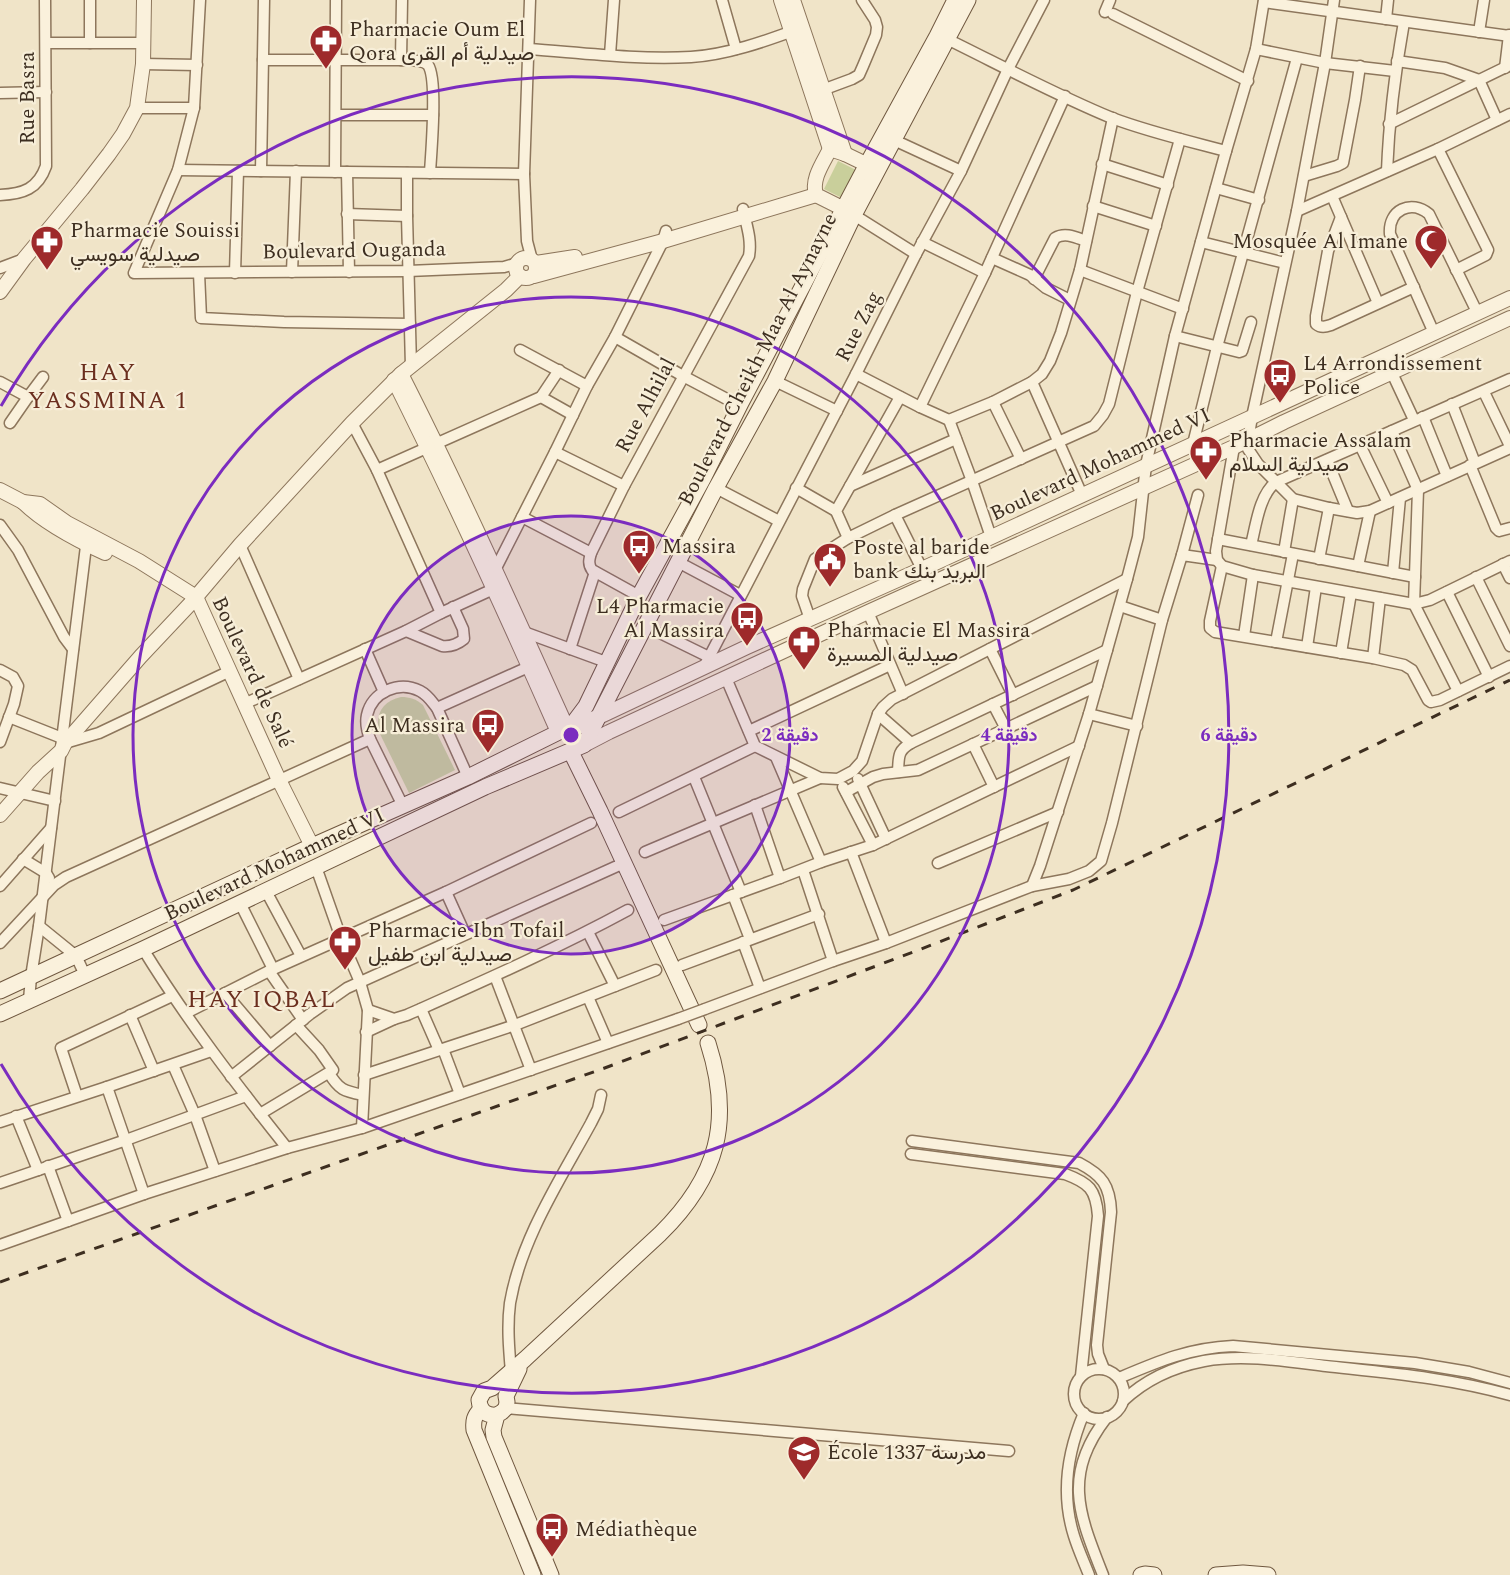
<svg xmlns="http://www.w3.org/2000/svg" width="1510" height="1575" font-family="Spectral,Vazirmatn,serif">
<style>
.green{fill:#c9cf9b}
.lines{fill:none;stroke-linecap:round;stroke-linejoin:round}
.minor-casing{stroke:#8d765c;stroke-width:13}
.tertiary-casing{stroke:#8d765c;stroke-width:16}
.secondary-casing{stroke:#6f573f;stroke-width:17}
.minor{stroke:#faf1dc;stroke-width:10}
.tertiary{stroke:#faf1dc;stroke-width:14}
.secondary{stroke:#faf1dc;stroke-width:15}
.rail{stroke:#3d2e20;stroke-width:3;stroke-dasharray:10 10;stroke-linecap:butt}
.minor-bridge-casing{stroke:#8d765c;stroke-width:13;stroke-linecap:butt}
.minor-bridge{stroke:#faf1dc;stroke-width:10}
.ring{fill:none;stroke:#7b2cbf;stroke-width:3}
.labels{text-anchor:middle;stroke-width:4.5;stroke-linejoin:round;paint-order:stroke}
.poi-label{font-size:21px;fill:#3d2e20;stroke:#f7eed8;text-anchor:start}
.street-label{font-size:21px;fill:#3d2e20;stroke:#f7eed8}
.quarter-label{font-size:24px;letter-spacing:1.5px;fill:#6b2e1e;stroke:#f7eed8}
.centre{fill:#7b2cbf;stroke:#f7eed8;stroke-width:3}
.ring-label{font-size:18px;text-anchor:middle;font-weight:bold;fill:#7b2cbf;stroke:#f7eed8;stroke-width:4.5;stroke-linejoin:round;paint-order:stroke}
</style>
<rect width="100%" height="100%" fill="#f0e4c8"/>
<g class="green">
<path d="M 838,161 L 858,171 L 844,199 L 824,189 Z"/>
<path d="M 401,697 C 410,697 416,699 423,705 L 455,770 L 409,793 L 380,734 C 374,715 382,701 401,697 Z"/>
</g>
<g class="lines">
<g class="minor-casing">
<g id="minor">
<path d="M 90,0 L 90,43"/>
<path d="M 200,0 L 194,108 L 178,170 L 134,273 L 408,271 L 504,267 L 518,263"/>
<path d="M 530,0 L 524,174 L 527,241 L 532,260"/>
<path d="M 722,0 L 736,49"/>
<path d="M 1334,0 L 1325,63 L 1297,211 L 1252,417 L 1248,440 L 1248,449 L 1258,464 L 1293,499 L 1329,508 L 1357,513 L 1370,511 L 1510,448"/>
<path d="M 1264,2 L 1510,36"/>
<path d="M 1105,12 L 1110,0"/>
<path d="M 1113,14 L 1248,81"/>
<path d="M 1386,19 L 1388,0"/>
<path d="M 1479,32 L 1484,0"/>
<path d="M 947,39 C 1002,66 1056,95 1112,118 C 1149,132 1188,141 1226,151"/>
<path d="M 46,43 L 143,43"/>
<path d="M 529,49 C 583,53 638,60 691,57 C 726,55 766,41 798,29"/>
<path d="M 1256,49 L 1325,63 L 1395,71"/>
<path d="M 610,55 L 614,0"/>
<path d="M 263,60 L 401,60 C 408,61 422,59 428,65 C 438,79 431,153 430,173"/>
<path d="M 401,60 L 402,0"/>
<path d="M 1397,61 L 1445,68 L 1479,80 L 1497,120"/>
<path d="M 143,64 L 197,65"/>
<path d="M 1505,68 L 1509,35"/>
<path d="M 817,92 L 852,79 L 859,75 L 863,66 L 876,35 L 877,27 L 875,20 L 862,0"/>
<path d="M 0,93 L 46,92"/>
<path d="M 137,108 L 194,108"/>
<path d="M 336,115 L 433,115"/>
<path d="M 1389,124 L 1510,65"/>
<path d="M 894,140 L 961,171"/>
<path d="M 1438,149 L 1488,250 L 1486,255 L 1456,270"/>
<path d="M 1102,164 L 1168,185"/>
<path d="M 178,170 L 524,174"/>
<path d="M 261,171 L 264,0"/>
<path d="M 1387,171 C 1389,121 1395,72 1404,22"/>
<path d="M 335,172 L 336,0"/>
<path d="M 347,172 L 349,272"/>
<path d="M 407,173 L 407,216 L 411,366"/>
<path d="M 1304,176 L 1337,166 L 1343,163 L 1355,100 L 1360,66"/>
<path d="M 1216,188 L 1259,200"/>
<path d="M 0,195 C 23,194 38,189 46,166 L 45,0"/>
<path d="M 1332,196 L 1378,303"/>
<path d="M 1093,206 L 1156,226"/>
<path d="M 1297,211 L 1438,149 L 1510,114"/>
<path d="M 347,214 L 407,216"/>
<path d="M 854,215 L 916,254"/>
<path d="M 1341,217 L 1328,251 L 1316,316 L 1316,324 C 1321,328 1325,327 1331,325 L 1414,287"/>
<path d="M 922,242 L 985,273"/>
<path d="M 1201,242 L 1285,263"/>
<path d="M 992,258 L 1030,275 L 1046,288 L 1070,300"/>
<path d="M 0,268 L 24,259"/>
<path d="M 1080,270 L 1183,309"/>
<path d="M 292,272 L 296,171"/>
<path d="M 199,273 L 201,318 L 284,322 L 410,324"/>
<path d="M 235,273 L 238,171"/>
<path d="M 1034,279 L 1055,238 C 1065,232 1075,237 1086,241"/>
<path d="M 1434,333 L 1390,234 C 1388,210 1411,199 1429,214 L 1477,312"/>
<path d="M 1175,336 L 1239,352 L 1242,351 L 1251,322"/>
<path d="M 615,337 L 683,376 L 740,406"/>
<path d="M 520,350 L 587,386"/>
<path d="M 1392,373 L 1414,420"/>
<path d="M 856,374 L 920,407 L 949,420 L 993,402 L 1032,382 L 1042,374 L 1050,361 L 1061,333 L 1080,270 L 1113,118"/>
<path d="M 775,381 L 837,411"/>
<path d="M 0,382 L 28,397 L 10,423"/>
<path d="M 1032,382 L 1082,495"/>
<path d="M 1484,392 L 1510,446"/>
<path d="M 28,397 L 43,377"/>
<path d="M 541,397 L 559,370"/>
<path d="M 900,397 L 836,511 L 848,538 L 895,515 L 1094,426 L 1103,415 L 1109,404 L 1137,292 L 1180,139"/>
<path d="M 993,402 L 1021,459"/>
<path d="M 1452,404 L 1475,463"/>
<path d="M 920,407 L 985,273 L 1065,96"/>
<path d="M 1423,417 L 1447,476"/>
<path d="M 949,420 L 972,481 L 991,537"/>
<path d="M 352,423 L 377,470 L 441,613"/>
<path d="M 1392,431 L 1418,490 L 1414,604 L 1458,691"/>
<path d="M 1193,444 L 1217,347 L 1297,58"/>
<path d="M 1360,445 L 1388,503"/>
<path d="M 1234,447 L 1216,551 L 1217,560 L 1222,566 L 1253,575 L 1414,604 L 1430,600 L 1510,561"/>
<path d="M 555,452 L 624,486"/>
<path d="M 1327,460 L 1348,511"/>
<path d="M 1470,465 L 1496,528 L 1499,531 L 1510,528"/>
<path d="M 377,470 L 541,397 L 573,415"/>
<path d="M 850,486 L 956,439"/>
<path d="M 716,488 L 779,521"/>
<path d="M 796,488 L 836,511"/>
<path d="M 895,515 L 922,569"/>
<path d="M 522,517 L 591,553"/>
<path d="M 0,525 L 18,550 L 64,637 L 73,649"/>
<path d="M 1218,539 L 1415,577"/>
<path d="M 240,545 L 299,679"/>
<path d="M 1251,545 C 1256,526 1259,495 1276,482 L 1510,379"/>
<path d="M 1284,552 L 1293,499"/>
<path d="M 1182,555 L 1198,495"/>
<path d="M 1319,559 L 1329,508"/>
<path d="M 678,562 L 740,595"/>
<path d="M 1503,564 L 1510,578"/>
<path d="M 1222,566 L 1210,621 L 1210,628 L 1215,632 L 1373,658 L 1404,665 L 1412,670 L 1428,700 L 1431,702 L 1440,700 L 1510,666"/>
<path d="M 1358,566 L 1370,511"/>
<path d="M 1393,573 L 1400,498"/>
<path d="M 493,574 L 555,452 L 587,386 L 615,337 L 663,241 L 666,231"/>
<path d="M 1476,577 L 1510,646"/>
<path d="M 1447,592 L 1489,677"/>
<path d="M 639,596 L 592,570 C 588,564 589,560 591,553 L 624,486 L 749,256 C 752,239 746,224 743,209"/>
<path d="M 1120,606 L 1162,620"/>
<path d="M 868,612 L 903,694"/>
<path d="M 810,619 L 802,596 L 803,589 L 815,559 L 848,538"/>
<path d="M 406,631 L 442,646 C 451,647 458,644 464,639 L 463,629 L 453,607"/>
<path d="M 524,632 L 606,662"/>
<path d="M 662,634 L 709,657"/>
<path d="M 1244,636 L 1253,575"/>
<path d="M 1276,642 L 1293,554"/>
<path d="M 1307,647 L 1316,587"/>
<path d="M 365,649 L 384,692"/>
<path d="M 570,649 L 595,572"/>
<path d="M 990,649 L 1013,695"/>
<path d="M 1341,653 L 1351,593"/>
<path d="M 1373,658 L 1380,598"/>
<path d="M 704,667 L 856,374 L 916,254 L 961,171 L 1008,69 L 1044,0"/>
<path d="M 0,670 L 13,677 L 18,686 L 14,704 L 0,742"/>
<path d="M 726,678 L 755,746 L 820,778 L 838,779 L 853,771 L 862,761 L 878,714 L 883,707 L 892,699 L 1127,579"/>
<path d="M 244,704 L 406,631 L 441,613 L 500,586"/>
<path d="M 993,704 L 1006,729"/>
<path d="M 437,708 L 535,664"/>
<path d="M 878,714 L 911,743"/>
<path d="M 1089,714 L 1137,726"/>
<path d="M 9,717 L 62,738"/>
<path d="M 749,731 L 890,665"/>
<path d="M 65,743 L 99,733 L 230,671"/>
<path d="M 973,744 L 994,787"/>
<path d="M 776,757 L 821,862"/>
<path d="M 898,772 C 899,757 897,751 911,743 L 1107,650"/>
<path d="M 694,777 L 741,892"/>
<path d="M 858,779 L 886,839"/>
<path d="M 843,787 L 873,845"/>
<path d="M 0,788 L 55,801"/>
<path d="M 846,792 L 873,777 L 883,774 L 918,770 L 1097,686"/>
<path d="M 755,805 L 780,878"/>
<path d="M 403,806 L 370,739 C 367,731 365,724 367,715 C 372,692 399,680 420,691 C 428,695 432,702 437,708 L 468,777"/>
<path d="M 619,812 L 755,746"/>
<path d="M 645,852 L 820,778"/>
<path d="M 851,852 L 886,943"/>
<path d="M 23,859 L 46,873 L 49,878"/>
<path d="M 938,863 L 1058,812"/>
<path d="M 316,867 L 341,938 L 360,982 L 368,1010 L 362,1128"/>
<path d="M 803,870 L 833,961"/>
<path d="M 0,886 L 51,828"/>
<path d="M 1032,886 L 1040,866 L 1089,714 L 1127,579 L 1138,537 L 1146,465 L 1175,336 L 1226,151 L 1256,49 L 1264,0"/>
<path d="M 266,891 L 301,956"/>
<path d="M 446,892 L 465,934"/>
<path d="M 733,895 L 750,939"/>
<path d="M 240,903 L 273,969"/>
<path d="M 664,920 L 780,878 L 821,862 L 873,845 L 1079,746"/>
<path d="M 39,926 L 76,956 L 85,975"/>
<path d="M 588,932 L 615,986"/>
<path d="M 743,942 L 760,988"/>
<path d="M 0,943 L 54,885 L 66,877 L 370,739"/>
<path d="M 143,949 C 186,1019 236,1084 287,1148"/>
<path d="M 682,965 L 819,914"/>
<path d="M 269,971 L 303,1020"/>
<path d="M 495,976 L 531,1070"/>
<path d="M 225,993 L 270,1046"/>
<path d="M 588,997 L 608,1043"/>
<path d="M 29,1000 L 31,977 L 39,926 L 87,538"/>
<path d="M 421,1009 L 439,1050"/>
<path d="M 705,1009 L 833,961 L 886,943 L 1032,886 L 1069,879 L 1089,871 L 1101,861 L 1112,823 L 1162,620 L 1182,555 L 1217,560"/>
<path d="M 368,1010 L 394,1019 L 407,1015 C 481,982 556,949 628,910"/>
<path d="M 186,1013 L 269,971 L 446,892 L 591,823"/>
<path d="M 130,1015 L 154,1071"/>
<path d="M 366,1032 L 394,1019"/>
<path d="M 443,1049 L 460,1094"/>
<path d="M 173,1065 L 195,1115 L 215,1171"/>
<path d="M 329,1073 C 339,1090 344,1091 363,1095"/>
<path d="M 364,1075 L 515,1025 L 656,970"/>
<path d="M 231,1077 L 310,1014 L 347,988 L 624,863"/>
<path d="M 107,1087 L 144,1194"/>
<path d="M 77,1096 L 61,1048 L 172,996"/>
<path d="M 260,1114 L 333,1070 L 319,1050 L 296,1025"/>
<path d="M 16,1116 L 38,1170"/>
<path d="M 0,1122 L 107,1087 L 211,1051"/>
<path d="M 912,1141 L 1079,1163 C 1102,1175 1110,1185 1111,1212 L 1097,1345 L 1098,1354 L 1104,1369"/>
<path d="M 911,1154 L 1065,1174 C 1089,1183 1096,1189 1098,1216 L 1081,1376"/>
<path d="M 48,1166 L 68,1221"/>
<path d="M 0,1183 L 126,1140 L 246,1096"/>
<path d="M 0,1245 L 144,1194 L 287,1148 L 362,1128 L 678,1019"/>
<circle cx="1099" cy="1394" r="25"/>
<path d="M 511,1372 C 509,1349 507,1326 510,1303 C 521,1239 560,1180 591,1123 L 598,1109 L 601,1095"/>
<path d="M 1119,1378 C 1159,1361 1189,1348 1233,1346 L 1415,1363 L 1469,1372 L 1510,1383"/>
<path d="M 1123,1401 C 1146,1379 1173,1367 1204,1361 C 1244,1354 1286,1361 1326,1366 C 1389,1373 1449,1378 1510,1395"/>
<path d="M 506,1408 L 1009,1451"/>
<path d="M 1084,1413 C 1067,1453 1061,1495 1074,1536 C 1078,1549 1084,1562 1089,1575"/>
<path d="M 1103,1575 C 1079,1514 1062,1475 1107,1417"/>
</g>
</g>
<g class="tertiary-casing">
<g id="tertiary">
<path d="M 781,0 L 830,149"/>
<path d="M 793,0 L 845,154"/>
<path d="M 852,213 L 816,195 C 811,179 823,163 830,149 L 845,154 L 876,169"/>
<circle cx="526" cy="268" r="10"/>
<path d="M 536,263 L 575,257"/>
<path d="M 534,276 L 663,241 L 816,195"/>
<path d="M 0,292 L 24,259 L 82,189 L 109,154 L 123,134 L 137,108 L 143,64 L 144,0"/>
<path d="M 401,374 C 460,490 513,609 567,728"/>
<path d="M 394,380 C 452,496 506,614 558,732"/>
<path d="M 0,490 L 23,502 L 40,504 L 67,523 L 139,561 L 196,597 L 279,780 L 312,846"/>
<path d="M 23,502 C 43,522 79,541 105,553"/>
<path d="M 574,725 L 603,715 L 747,647 L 922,569 L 1510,298"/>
<path d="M 584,745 L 609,732 L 868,612 L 1234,447 L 1284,422 L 1510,318"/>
<path d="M 0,815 L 38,772 L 61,751 L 65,743 L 141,656 L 190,604 L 240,545 L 352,423 L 401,374 L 506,290 L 520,276"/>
</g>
</g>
<g class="secondary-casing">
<g id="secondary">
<path d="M 571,726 L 586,706 L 639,596 L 703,479 L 741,403 L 866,166 L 937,36 L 955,0"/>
<path d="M 571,752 L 600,811 L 699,1025"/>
<path d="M 0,991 L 303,850 L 468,777 L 567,728 L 574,725 L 580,726"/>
<path d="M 0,1014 L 143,949 L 485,787 L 584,745 L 716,488 L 775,381 L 854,215 L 968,0"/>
<path d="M 519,1369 L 506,1396 L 507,1402 L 506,1408 L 502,1412 L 497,1415 L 493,1430 L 494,1437 L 551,1575"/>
<path d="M 481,1409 C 474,1416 473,1421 474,1430 L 533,1575"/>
<path d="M 497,1415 C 486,1416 480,1411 479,1400 L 484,1391 L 492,1388 L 525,1359 L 660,1234 C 718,1177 733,1121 708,1043"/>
<path d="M 1141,1575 L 1145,1574 L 1154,1575"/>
<path d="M 1216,1575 L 1243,1573 L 1268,1575"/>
</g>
</g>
<use href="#minor" class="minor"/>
<use href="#tertiary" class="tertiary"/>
<use href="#secondary" class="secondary"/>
<path class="rail" d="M 0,1282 L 602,1069 L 916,951 L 1073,890 L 1510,680"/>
<g class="minor-bridge-casing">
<path id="minor-bridge" d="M 678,1019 L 705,1009"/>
</g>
<use href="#minor-bridge" class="minor-bridge"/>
</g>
<circle cx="571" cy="735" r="219" fill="#7b2cbf" fill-opacity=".12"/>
<g class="ring">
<circle cx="571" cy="735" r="219"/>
<circle cx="571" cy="735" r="438"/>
<path d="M1 406A658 658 0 1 1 1 1064"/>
</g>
<defs>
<g id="pharmacy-pin" transform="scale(1.725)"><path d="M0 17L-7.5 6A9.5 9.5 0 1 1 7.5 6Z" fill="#9e2a2b" stroke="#f7eed8"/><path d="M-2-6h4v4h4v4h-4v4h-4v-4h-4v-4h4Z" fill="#fff"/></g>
<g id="mosque-pin" transform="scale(1.725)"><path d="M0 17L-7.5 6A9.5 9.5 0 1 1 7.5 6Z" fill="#9e2a2b" stroke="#f7eed8"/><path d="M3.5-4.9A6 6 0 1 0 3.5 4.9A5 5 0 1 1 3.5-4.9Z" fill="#fff"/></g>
<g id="bus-pin" transform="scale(1.725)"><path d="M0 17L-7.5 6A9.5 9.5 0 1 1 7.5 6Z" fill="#9e2a2b" stroke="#f7eed8"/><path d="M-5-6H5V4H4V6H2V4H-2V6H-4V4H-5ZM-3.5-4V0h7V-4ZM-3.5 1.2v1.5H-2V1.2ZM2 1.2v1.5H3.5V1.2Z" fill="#fff"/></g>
<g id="civic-pin" transform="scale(1.725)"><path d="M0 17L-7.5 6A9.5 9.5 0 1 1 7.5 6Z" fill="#9e2a2b" stroke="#f7eed8"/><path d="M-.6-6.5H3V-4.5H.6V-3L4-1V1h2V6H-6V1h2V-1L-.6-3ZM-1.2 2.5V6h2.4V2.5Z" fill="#fff"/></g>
<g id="school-pin" transform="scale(1.725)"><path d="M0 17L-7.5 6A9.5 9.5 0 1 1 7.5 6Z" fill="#9e2a2b" stroke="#f7eed8"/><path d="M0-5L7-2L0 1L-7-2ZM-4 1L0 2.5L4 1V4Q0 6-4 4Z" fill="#fff"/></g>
</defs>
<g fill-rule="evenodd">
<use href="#pharmacy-pin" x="326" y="41"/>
<use href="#mosque-pin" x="1431" y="241"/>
<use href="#pharmacy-pin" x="47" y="242"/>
<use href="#bus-pin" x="1280" y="375"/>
<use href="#pharmacy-pin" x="1206" y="452"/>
<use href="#bus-pin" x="639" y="546"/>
<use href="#civic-pin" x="830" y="559"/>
<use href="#bus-pin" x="747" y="618"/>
<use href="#pharmacy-pin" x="804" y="642"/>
<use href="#bus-pin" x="488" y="725"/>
<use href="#pharmacy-pin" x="345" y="942"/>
<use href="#school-pin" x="804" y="1452"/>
<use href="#bus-pin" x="552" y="1529"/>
</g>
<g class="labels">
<g class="poi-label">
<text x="349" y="36">Pharmacie Oum El<tspan x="349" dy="24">Qora صيدلية أم القرى</tspan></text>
<text x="70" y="237">Pharmacie Souissi<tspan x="70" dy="24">صيدلية سويسي</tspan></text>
<text x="1408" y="248" text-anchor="end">Mosquée Al Imane</text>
<text x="1303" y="370">L4 Arrondissement<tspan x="1303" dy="24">Police</tspan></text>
<text x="1229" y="447">Pharmacie Assalam<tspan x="1229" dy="24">صيدلية السلام</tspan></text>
<text x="662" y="553">Massira</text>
<text x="853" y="554">Poste al baride<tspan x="853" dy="24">bank البريد بنك</tspan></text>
<text x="724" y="613" text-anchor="end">L4 Pharmacie<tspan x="724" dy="24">Al Massira</tspan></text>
<text x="827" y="637">Pharmacie El Massira<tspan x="827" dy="24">صيدلية المسيرة</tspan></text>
<text x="465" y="732" text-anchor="end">Al Massira</text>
<text x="368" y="937">Pharmacie Ibn Tofail<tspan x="368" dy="24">صيدلية ابن طفيل</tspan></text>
<text x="827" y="1459">École مدرسة 1337</text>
<text x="575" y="1536">Médiathèque</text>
</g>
<g class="street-label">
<text transform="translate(27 98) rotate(-90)" y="7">Rue Basra</text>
<text transform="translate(354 250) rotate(-1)" y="7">Boulevard Ouganda</text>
<text transform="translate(858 326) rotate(-63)" y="7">Rue Zag</text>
<text transform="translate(757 359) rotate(-63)" y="7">Boulevard Cheikh Maa Al Aynayne</text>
<text transform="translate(645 405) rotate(-62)" y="7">Rue Alhilal</text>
<text transform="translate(1100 464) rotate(-25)" y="7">Boulevard Mohammed VI</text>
<text transform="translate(253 672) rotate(65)" y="7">Boulevard de Salé</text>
<text transform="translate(274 864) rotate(-25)" y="7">Boulevard Mohammed VI</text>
</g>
<g class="quarter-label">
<text x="108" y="380">HAY<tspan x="108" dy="28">YASSMINA 1</tspan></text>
<text x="262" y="1007">HAY IQBAL</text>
</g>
</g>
<circle cx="571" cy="735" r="9" class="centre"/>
<g class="ring-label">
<text x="790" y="741">2 دقيقة</text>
<text x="1009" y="741">4 دقيقة</text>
<text x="1229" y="741">6 دقيقة</text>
</g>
</svg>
